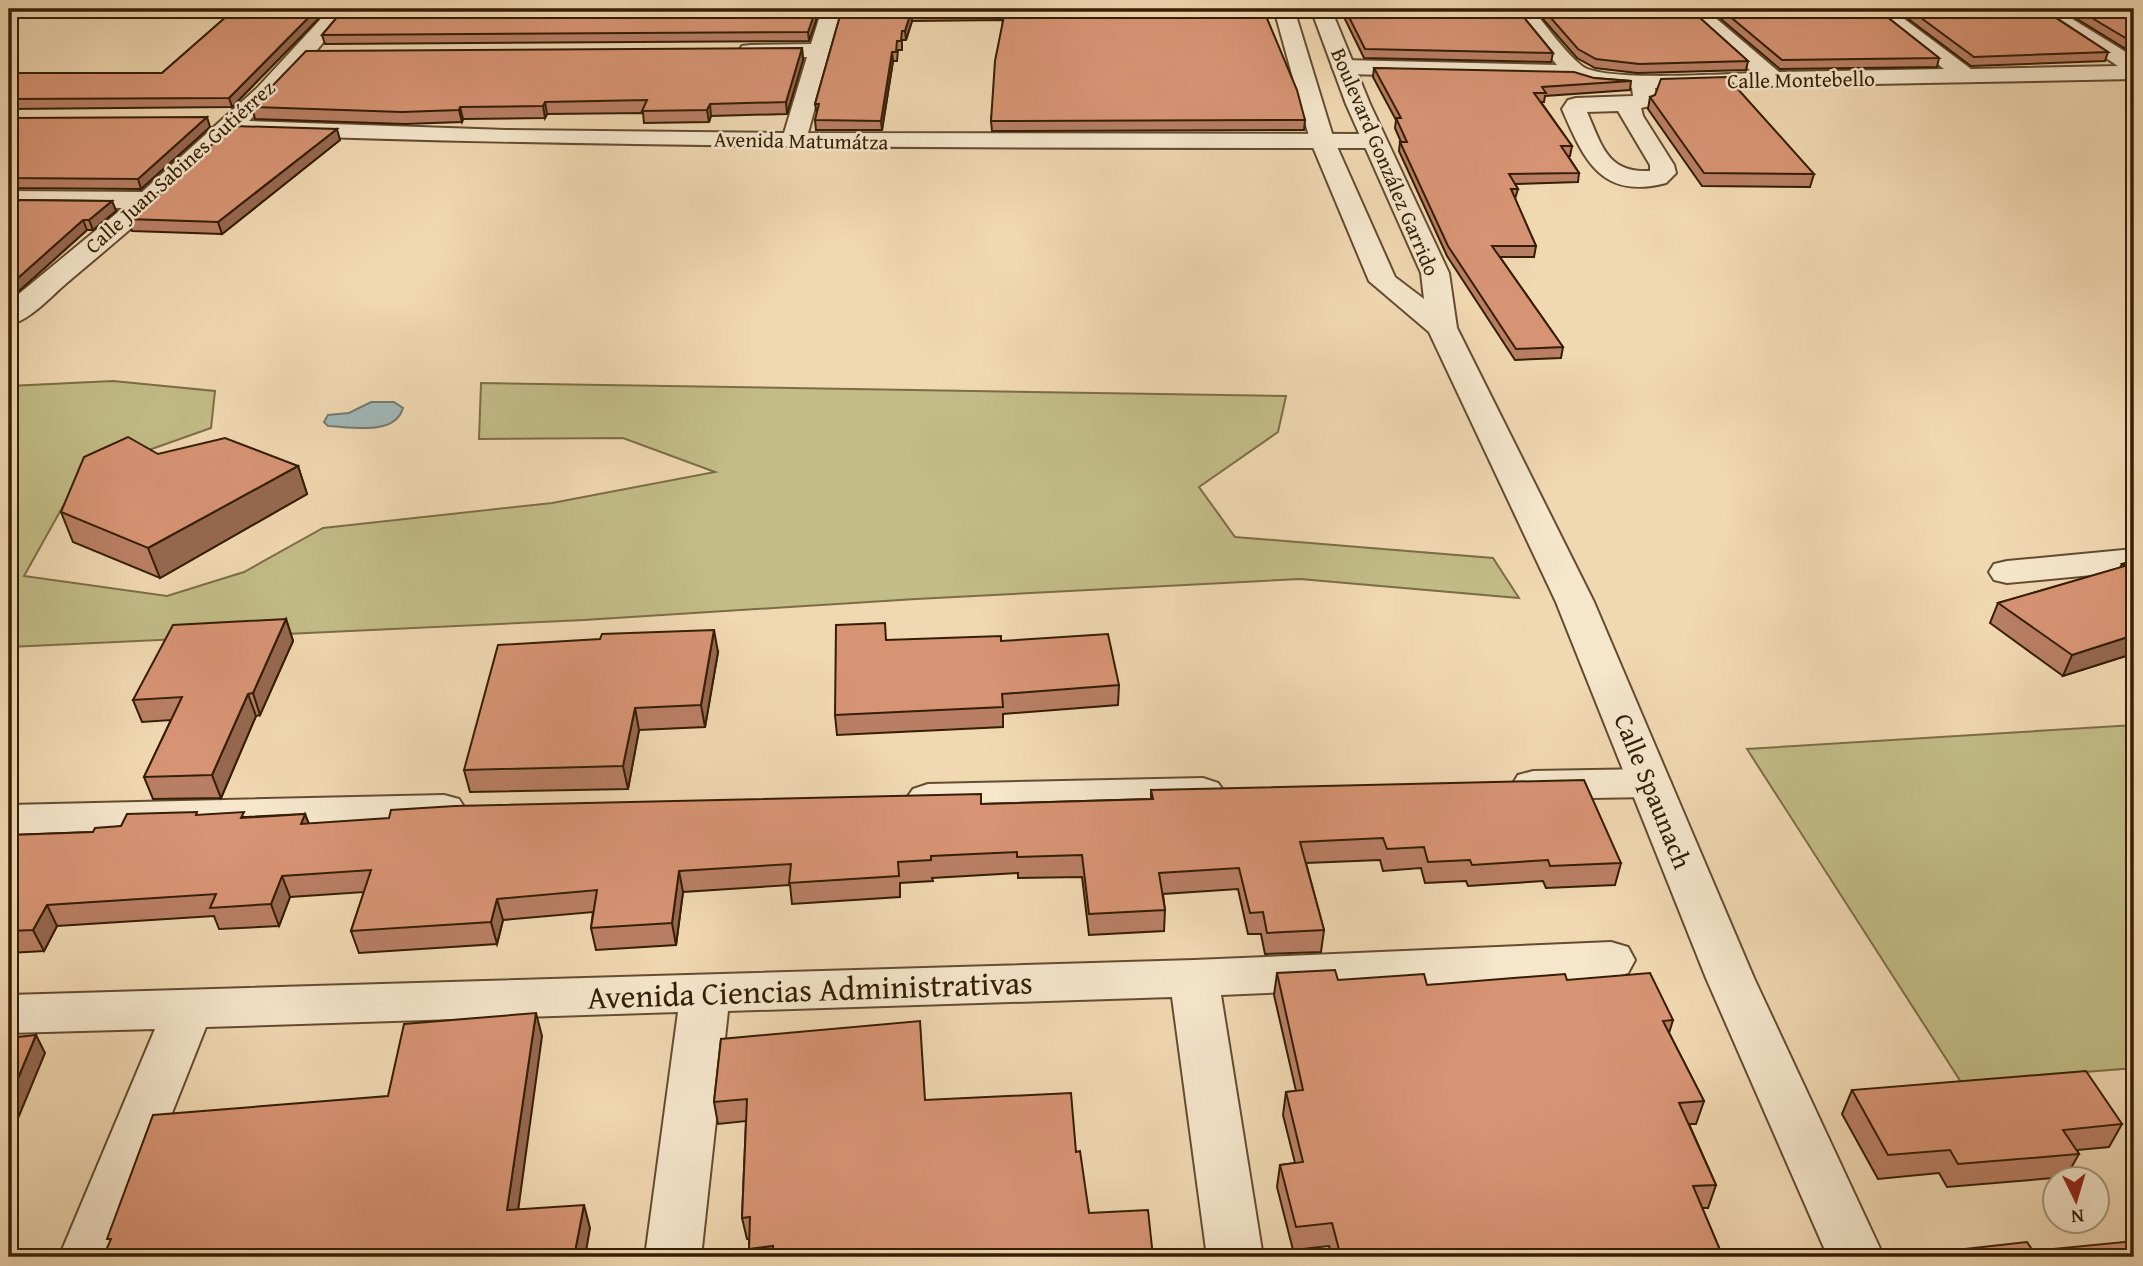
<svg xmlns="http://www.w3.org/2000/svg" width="2143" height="1266" font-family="'Gentium Book Plus',serif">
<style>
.green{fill:#c2bc86;stroke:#7c6d46;stroke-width:2}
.water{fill:#a0b7b7;stroke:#757a70;stroke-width:2}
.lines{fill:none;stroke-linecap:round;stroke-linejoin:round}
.minor-casing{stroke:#644c30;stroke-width:4}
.tertiary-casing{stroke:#644c30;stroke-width:4}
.minor{fill:#f5e6cc;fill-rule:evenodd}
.tertiary{fill:#f5e6cc;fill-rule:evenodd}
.wall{fill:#b97f64;stroke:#351e05;stroke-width:2}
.shaded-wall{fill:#966851;stroke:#351e05;stroke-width:2}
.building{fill:#d79474;stroke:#351e05;stroke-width:2}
.labels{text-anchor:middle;stroke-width:5;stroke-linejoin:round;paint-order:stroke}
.far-street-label{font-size:21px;fill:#351e05;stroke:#f5e6cc}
.street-label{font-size:26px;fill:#351e05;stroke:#f5e6cc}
.near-street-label{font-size:32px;fill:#351e05;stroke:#f5e6cc}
</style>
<rect width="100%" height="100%" fill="#f0d8b1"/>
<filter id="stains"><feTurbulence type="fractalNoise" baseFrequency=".00286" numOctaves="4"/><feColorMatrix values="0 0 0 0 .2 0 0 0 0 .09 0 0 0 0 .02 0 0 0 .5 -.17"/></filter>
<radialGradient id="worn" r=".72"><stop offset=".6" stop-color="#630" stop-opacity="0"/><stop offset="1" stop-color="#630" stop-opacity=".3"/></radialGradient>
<g class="green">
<path d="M 113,381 L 215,391 L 211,428 L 81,474 L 24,576 L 167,596 L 244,572 L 323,528 L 552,503 L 715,472 L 623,438 L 479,439 L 481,383 L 1286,396 L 1278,432 L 1199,487 L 1235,537 L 1493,558 L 1519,598 L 1300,579 L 916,599 L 584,620 L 9,647 L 9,386 Z"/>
<path d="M 2134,725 L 2134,1068 L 1961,1082 L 1747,749 Z"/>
</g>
<path class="water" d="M 371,402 L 394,402 L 403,408 C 395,436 352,427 328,426 L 324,422 L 328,415 L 349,413 Z"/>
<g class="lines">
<g class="minor-casing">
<g id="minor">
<path d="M 330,9 L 351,9 L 312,56 L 249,121 L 506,130 L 784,133 L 807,57 L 750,57 L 742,56 L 739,51 L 742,46 L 750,45 L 811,44 L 822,9 L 842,9 L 808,133 L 1374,134 L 1383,136 L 1386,141 L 1383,146 L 1374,148 C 994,148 615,148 235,134 C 182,186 126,233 69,281 C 52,295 31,320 9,325 L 9,302 L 123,208 L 9,207 L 9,191 L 142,192 L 257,88 Z"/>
<path d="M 1516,9 L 1532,9 C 1548,27 1563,51 1582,66 C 1602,82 1722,74 1753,73 L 1683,9 L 1705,9 L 1779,72 L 1944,69 L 1868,9 L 1891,9 L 1971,69 L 2118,66 L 2032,9 L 2056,9 L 2134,57 L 2134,79 L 1655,88 L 1656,94 L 1650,106 L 1641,108 L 1643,116 L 1674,165 L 1676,173 L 1666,183 C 1601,200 1584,160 1562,109 L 1568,100 L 1576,98 L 1633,96 L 1632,88 L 1593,85 L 1573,79 L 1343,74 L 1335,72 L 1332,67 L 1335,62 L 1343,60 L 1557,65 L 1517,16 L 1514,12 ZM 1618,111 L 1650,165 L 1650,171 C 1607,173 1602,146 1587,112 Z"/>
<path d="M 2134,549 L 2134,571 L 2007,583 L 1994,580 L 1989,572 L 1994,564 L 2007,561 Z"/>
<path d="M 1650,769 L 1665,773 L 1671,783 L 1665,793 L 1650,797 L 1533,799 L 1518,795 L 1512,785 L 1518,775 L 1533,771 Z"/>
<path d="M 1203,778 L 1218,783 L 1225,793 L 1218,803 L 1203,808 L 928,814 L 913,809 L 906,799 L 913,789 L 928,784 Z"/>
<path d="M 444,795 L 459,799 L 466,810 L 459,821 L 444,825 L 9,835 L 9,805 Z"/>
<path d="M 1611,942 L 1628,947 L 1635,960 L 1628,973 L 1611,978 L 1221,995 L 1263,1257 L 1207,1257 L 1172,997 L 728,1011 L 701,1257 L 645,1257 L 678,1012 L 206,1027 L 115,1257 L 59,1257 L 155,1029 L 9,1033 L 9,995 L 1194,960 Z"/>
</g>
</g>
<g class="tertiary-casing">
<path id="tertiary" d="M 1274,9 L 1294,9 L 1334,140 L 1395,277 L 1424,299 L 1421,273 L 1346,104 L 1311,9 L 1331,9 L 1370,104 L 1449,273 L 1457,328 L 1594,602 L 1754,978 L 1884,1257 L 1828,1257 L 1706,978 L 1556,602 L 1429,332 L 1369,281 L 1310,140 Z"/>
</g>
<use href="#minor" class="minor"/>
<use href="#tertiary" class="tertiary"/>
</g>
<g class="wall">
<path d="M 235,9 L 328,9 L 232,107 L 9,109 L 9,73 L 162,73 Z"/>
<path d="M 344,9 L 820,9 L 809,41 L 325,44 L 322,35 Z"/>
<path d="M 842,9 L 1263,9 L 1305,120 L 1304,130 L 992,131 L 991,121 L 1003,20 L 912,21 L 906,40 L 902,40 L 902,50 L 898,50 L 897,61 L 893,61 L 882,130 L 816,130 L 815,120 L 817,114 L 815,104 Z"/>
<path d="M 1340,9 L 1517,9 L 1553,53 L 1551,62 L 1364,58 Z"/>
<path d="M 1534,9 L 1690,9 L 1748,61 L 1746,70 L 1637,73 L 1595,68 L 1577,58 Z"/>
<path d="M 1709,9 L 1877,9 L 1939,58 L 1937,67 L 1780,69 Z"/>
<path d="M 1895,9 L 2043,9 L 2108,52 L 2105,61 L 1971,66 Z"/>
<path d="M 2061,9 L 2134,9 L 2134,54 Z"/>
<path d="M 802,48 L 803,60 L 787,114 L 711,116 L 709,122 L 644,123 L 643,113 L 547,114 L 545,118 L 463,119 L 462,122 L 405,124 L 255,119 L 252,107 Z"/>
<path d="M 1374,68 L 1594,78 L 1631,81 L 1630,90 L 1545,96 L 1544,102 L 1541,102 L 1572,146 L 1570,156 L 1568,156 L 1579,173 L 1578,182 L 1515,184 L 1518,189 L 1515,199 L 1536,246 L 1534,257 L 1500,257 L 1563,347 L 1561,358 L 1515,360 L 1447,256 L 1399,151 L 1400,142 L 1401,142 L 1395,128 L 1396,120 L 1373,77 Z"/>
<path d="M 1650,97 L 1814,174 L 1810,187 L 1702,186 L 1648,109 Z"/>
<path d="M 9,118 L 210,127 L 141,189 L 11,188 L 9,184 Z"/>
<path d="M 340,140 L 222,234 L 132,231 L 128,219 Z"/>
<path d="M 9,200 L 112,201 L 116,211 L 93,230 L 87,230 L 9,300 Z"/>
<path d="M 298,466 L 307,494 L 160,578 L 73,542 L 61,512 Z"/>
<path d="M 2134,561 L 2134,659 L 2129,655 L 2063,676 L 1990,623 L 1998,603 L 2120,568 L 2122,564 Z"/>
<path d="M 286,619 L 293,641 L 260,715 L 256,716 L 221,798 L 153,799 L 144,777 L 171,720 L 142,722 L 133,700 Z"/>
<path d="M 887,640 L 1001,641 L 1119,685 L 1118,705 L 1003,714 L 1003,727 L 837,735 L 835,715 Z"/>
<path d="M 718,652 L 705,727 L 639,730 L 628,789 L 470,792 L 464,770 Z"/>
<path d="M 1151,790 L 1621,863 L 1615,885 L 1546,888 L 1543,881 L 1468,886 L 1466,881 L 1425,883 L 1421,868 L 1383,871 L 1380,860 L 1306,863 L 1324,930 L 1321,952 L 1265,954 L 1261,934 L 1248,934 L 1238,889 L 1163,894 L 1165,910 L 1164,931 L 1089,935 L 1082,877 L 1018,878 L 1018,873 L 932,878 L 933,881 L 900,883 L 900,897 L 792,904 L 790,885 L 683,892 L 676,945 L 596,950 L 591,928 L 593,912 L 503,920 L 497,944 L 359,953 L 351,931 L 364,892 L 290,897 L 279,926 L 219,929 L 214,916 L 57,926 L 44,951 L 9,953 L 9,827 L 13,835 L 93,832 L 121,826 L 198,815 L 246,817 L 305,814 L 309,824 L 981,804 L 1151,799 Z"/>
<path d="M 1277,973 L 1338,980 L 1427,985 L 1567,980 L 1673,1020 L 1669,1033 L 1704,1101 L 1696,1124 L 1689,1124 L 1716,1185 L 1708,1208 L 1702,1208 L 1723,1257 L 1332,1257 L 1329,1246 L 1293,1250 L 1277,1187 L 1280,1165 L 1295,1163 L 1283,1115 L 1286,1092 L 1296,1091 L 1274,995 Z"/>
<path d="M 721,1039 L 925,1100 L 1076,1152 L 1089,1213 L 1153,1257 L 750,1257 L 749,1249 L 749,1239 L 747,1239 L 742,1218 L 746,1121 L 718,1124 L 714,1102 Z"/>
<path d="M 1852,1090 L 2122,1124 L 2109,1147 L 2077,1150 L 2079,1154 L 2066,1177 L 1947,1187 L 1939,1173 L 1878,1179 L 1842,1114 Z"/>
</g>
<g class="shaded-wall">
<path d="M 317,9 L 328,9 L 232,107 L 229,98 Z"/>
<path d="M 816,9 L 820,9 L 809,41 L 808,32 Z"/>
<path d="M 911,12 L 912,21 L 906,40 L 905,31 Z"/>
<path d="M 802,48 L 803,60 L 787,114 L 786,102 Z"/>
<path d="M 892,52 L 893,61 L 882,130 L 881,121 Z"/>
<path d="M 545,102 L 547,114 L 545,118 L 543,106 Z"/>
<path d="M 710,104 L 711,116 L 709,122 L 707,110 Z"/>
<path d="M 460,107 L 463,119 L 462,122 L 459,110 Z"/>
<path d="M 207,117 L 210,127 L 141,189 L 138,179 Z"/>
<path d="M 337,129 L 340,140 L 222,234 L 218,222 Z"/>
<path d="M 112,201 L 116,211 L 93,230 L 89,220 Z"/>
<path d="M 83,220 L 87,230 L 9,300 L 9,286 Z"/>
<path d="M 298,466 L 307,494 L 160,578 L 148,548 Z"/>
<path d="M 286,619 L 293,641 L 260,715 L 253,693 Z"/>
<path d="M 714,630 L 718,652 L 705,727 L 701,705 Z"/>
<path d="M 2134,635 L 2134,643 L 2129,655 L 2063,676 L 2072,655 Z"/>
<path d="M 248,694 L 256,716 L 221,798 L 212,775 Z"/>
<path d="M 635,708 L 639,730 L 628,789 L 623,766 Z"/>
<path d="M 305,814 L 313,835 L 301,824 Z"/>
<path d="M 679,871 L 683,892 L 676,945 L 672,923 Z"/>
<path d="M 282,876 L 290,897 L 279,926 L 271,904 Z"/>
<path d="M 497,899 L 503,920 L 497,944 L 491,922 Z"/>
<path d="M 47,905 L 57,926 L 44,951 L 33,930 Z"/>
<path d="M 536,1013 L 542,1036 L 515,1233 L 507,1210 Z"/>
<path d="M 36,1035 L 45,1053 L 9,1140 L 9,1100 Z"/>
<path d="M 584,1205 L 590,1228 L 585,1257 L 574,1257 Z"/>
</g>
<g class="building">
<path d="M 235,9 L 317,9 L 229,98 L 9,99 L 9,73 L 162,73 Z"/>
<path d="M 344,9 L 816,9 L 808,32 L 322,35 Z"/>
<path d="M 842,9 L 1263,9 L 1297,90 L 1305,120 L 991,121 L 995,61 L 1005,11 L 911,12 L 905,31 L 902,31 L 901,41 L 897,41 L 896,52 L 892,52 L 881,121 L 815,120 L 819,104 L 815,104 Z"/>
<path d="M 1345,9 L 1517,9 L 1553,53 L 1365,49 Z"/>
<path d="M 1543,9 L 1690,9 L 1748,61 L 1639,64 L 1596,59 L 1578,49 Z"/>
<path d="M 1721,9 L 1877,9 L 1939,58 L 1782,60 Z"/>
<path d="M 1909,9 L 2042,9 L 2108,52 L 1974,57 Z"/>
<path d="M 2077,9 L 2134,9 L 2134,43 Z"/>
<path d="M 802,48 L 786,102 L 710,104 L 707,110 L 642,111 L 647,100 L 545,102 L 543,106 L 460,107 L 459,110 L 402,112 L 252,107 L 306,51 Z"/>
<path d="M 1374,68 L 1574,72 L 1594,78 L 1631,81 L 1542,87 L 1546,93 L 1534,93 L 1572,146 L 1561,146 L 1579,173 L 1509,174 L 1518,189 L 1511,189 L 1536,246 L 1492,246 L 1563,347 L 1516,349 L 1448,246 L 1400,142 L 1407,142 L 1396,118 L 1401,118 Z"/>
<path d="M 1727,77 L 1814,174 L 1704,173 L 1650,97 L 1655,95 L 1661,79 Z"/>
<path d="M 207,117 L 138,179 L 9,178 L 9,177 L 13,174 L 9,173 L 9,118 Z"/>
<path d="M 233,126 L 337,129 L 218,222 L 128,219 Z"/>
<path d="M 9,200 L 112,201 L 89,220 L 83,220 L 9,286 Z"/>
<path d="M 128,437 L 158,454 L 225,438 L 298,466 L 148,548 L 61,512 L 84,457 Z"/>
<path d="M 2134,561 L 2134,635 L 2072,655 L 1998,603 L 2125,566 L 2122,564 Z"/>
<path d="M 286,619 L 253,693 L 248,694 L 212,775 L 144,777 L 182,697 L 133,700 L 173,625 Z"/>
<path d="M 885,623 L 886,640 L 1001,636 L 1001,641 L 1108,634 L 1119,685 L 1002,694 L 1003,707 L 835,715 L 836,625 Z"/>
<path d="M 714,630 L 701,705 L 635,708 L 623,766 L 464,770 L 498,645 L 600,639 L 602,634 Z"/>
<path d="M 1584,780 L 1621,863 L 1550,866 L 1548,860 L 1472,865 L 1470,860 L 1428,862 L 1424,847 L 1387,849 L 1383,838 L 1300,842 L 1324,930 L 1267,933 L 1263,912 L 1250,913 L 1239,868 L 1159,873 L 1165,910 L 1089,914 L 1082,855 L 1017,857 L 1017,852 L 931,856 L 931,860 L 898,862 L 899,876 L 789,883 L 791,864 L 679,871 L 672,923 L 591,928 L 597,890 L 497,899 L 491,922 L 351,931 L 371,870 L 282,876 L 271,904 L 210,908 L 216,894 L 47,905 L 33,930 L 9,931 L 9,835 L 93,832 L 95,828 L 121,826 L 127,814 L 197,812 L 196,815 L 244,812 L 241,818 L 305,814 L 301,824 L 389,818 L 391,810 L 455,806 L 981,794 L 981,804 L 1153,799 L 1151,790 Z"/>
<path d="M 1335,970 L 1338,980 L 1424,974 L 1427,985 L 1565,974 L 1567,980 L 1650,973 L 1673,1020 L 1663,1021 L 1704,1101 L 1679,1103 L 1716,1185 L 1693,1186 L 1723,1257 L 1341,1257 L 1332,1223 L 1296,1227 L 1280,1165 L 1303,1162 L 1286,1092 L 1303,1090 L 1277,973 Z"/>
<path d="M 536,1013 L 507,1210 L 584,1205 L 574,1257 L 103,1257 L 111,1239 L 107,1239 L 153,1115 L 388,1096 L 404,1024 Z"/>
<path d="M 920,1021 L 925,1100 L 1071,1093 L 1076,1152 L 1080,1151 L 1089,1213 L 1148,1210 L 1153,1257 L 773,1257 L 773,1246 L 749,1249 L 750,1217 L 742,1218 L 747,1099 L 714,1102 L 721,1039 Z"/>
<path d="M 36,1035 L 9,1100 L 9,1038 Z"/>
<path d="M 2086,1071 L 2122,1124 L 2063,1130 L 2079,1154 L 1958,1164 L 1950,1150 L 1888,1155 L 1852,1090 Z"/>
<path d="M 2134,1241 L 2134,1257 L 1949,1257 L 1946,1251 L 2027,1242 L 2033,1251 Z"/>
</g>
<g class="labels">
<g class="far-street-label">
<text transform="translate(1801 80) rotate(-1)" y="7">Calle Montebello</text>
<text transform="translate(801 141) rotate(1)" y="7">Avenida Matumátza</text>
<text transform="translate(1385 162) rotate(67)" y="7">Boulevard González Garrido</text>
<text transform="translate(180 167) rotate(-42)" y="7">Calle Juan Sabines Gutiérrez</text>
</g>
<g class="street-label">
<text transform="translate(1653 791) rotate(68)" y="9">Calle Spaunach</text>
</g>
<g class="near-street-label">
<text transform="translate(810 990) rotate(-2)" y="11">Avenida Ciencias Administrativas</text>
</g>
</g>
<rect width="2143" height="1266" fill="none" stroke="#f0d8b1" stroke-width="35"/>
<rect x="10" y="10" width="2122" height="1245" fill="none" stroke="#351e05" stroke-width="3.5"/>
<rect x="18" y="18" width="2108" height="1231" fill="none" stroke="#351e05" stroke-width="2"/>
<g transform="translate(2076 1200) rotate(175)"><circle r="33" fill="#f5e6cc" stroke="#a8967c" stroke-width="2"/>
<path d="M0-5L12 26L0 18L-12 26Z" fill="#8f2418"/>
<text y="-10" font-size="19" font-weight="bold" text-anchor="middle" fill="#351e05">N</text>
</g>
<rect width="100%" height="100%" filter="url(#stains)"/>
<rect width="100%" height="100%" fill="url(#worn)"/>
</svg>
